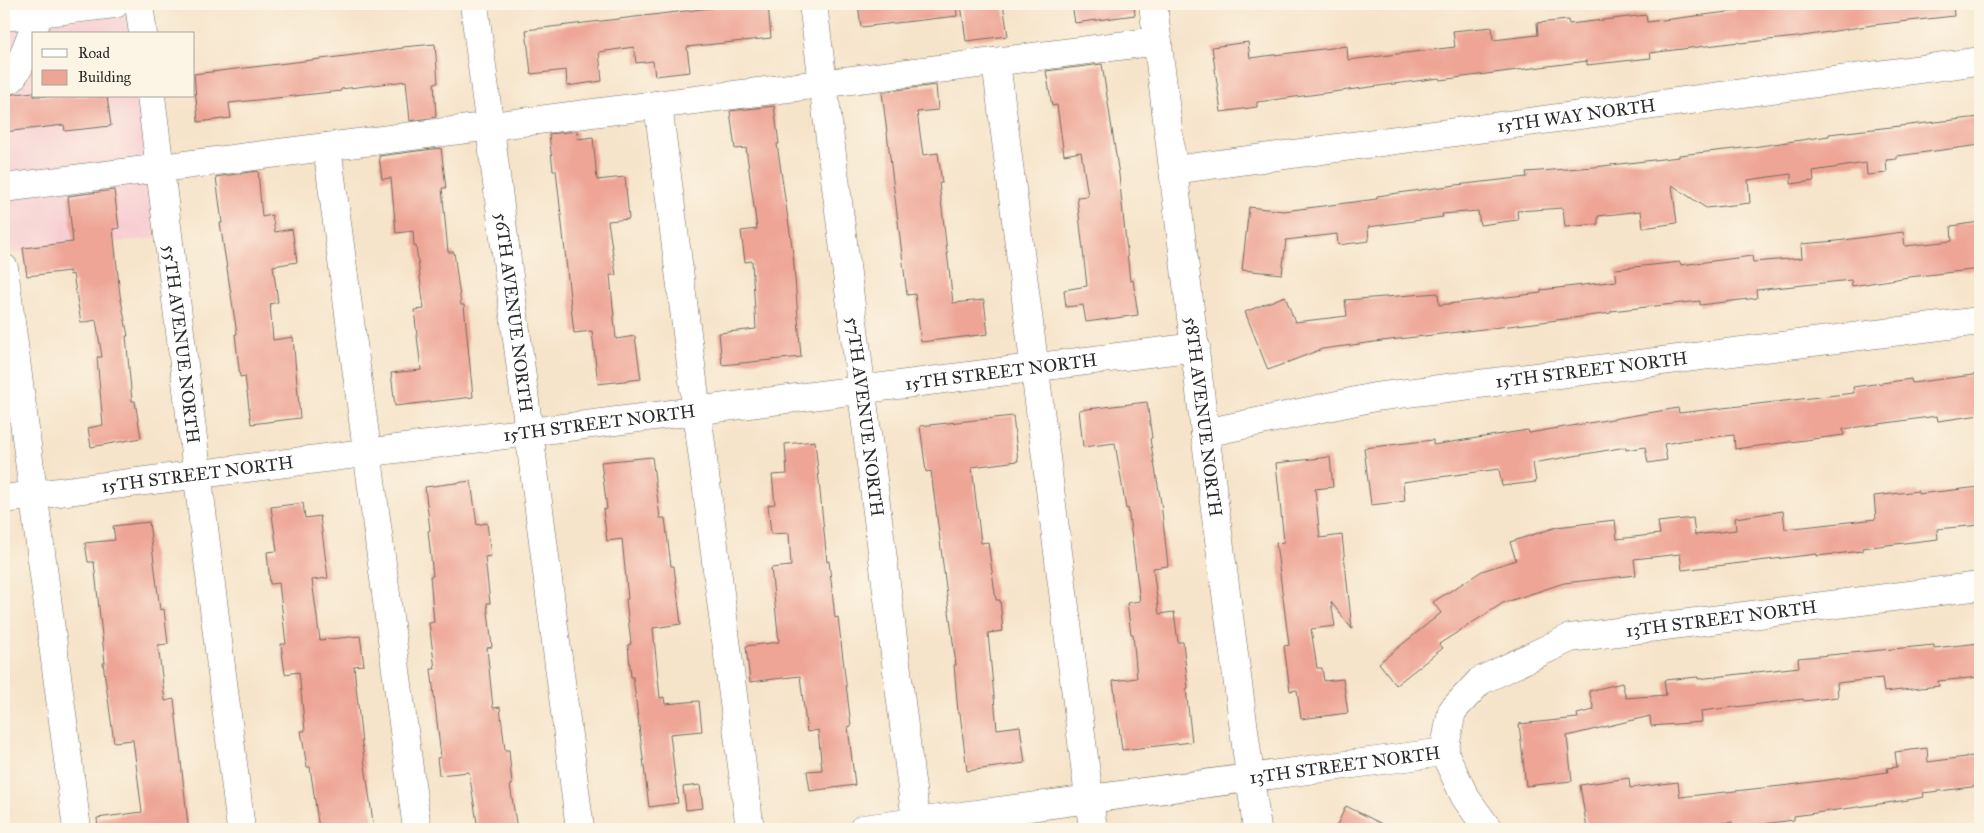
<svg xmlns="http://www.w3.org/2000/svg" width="1984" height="833" font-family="'IM FELL Great Primer',serif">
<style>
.built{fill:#f7cfd3}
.building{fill:#eea596}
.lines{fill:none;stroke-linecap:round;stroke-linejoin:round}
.minor-casing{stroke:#726c63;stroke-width:29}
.minor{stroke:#fff;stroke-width:28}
.labels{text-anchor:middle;stroke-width:4;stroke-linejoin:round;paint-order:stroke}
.street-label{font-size:18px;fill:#2b2b2b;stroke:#fcf5e5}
</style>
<rect width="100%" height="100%" fill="#fcf5e5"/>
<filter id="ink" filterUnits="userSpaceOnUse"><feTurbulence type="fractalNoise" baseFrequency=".02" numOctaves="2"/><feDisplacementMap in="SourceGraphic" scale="10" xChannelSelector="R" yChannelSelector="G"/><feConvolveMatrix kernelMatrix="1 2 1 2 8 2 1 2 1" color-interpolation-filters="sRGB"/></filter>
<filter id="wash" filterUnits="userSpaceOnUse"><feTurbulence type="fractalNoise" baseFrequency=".0096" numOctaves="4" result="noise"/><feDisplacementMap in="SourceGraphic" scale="20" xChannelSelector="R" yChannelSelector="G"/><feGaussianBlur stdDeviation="1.12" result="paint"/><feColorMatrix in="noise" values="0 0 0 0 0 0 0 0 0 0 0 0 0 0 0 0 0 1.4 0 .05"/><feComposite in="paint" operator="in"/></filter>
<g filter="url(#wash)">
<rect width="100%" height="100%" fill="#f6e4ca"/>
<path class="built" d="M 128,14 L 130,34 L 34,34 L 34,96 L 138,96 L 156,238 L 4,254 L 4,29 Z"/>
<g id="blocks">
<g class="building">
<path d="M 744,4 L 768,4 L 771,38 L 687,47 L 690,72 L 655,76 L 653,61 L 636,63 L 634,47 L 599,52 L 602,81 L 567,86 L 566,70 L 531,74 L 526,30 Z"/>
<path d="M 858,4 L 956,4 L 957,16 L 861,27 Z"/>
<path d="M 961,4 L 1003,4 L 1008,36 L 966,41 Z"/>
<path d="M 1072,4 L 1134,4 L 1135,15 L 1075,23 Z"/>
<path d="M 1735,4 L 1953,4 L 1954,16 L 1873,25 L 1797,37 L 1740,43 L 1739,42 L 1650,53 L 1651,58 L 1587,65 L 1587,61 L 1440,80 L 1439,78 L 1257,102 L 1257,107 L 1221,112 L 1212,47 L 1248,42 L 1250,58 L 1347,46 L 1348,60 L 1455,47 L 1453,31 L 1492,27 L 1493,40 L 1538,35 L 1537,23 L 1568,20 L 1569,24 L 1646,15 L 1647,22 L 1736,11 Z"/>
<path d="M 435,44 L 438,83 L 434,83 L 436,117 L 410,121 L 406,81 L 341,89 L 341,91 L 229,103 L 231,118 L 198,122 L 194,74 L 346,56 L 403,48 L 403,47 Z"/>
<path d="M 1102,64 L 1119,175 L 1130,281 L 1133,280 L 1138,315 L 1086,322 L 1083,305 L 1066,307 L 1064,290 L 1087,286 L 1077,197 L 1088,196 L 1081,152 L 1064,155 L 1057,105 L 1052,106 L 1046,71 Z"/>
<path d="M 936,85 L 938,110 L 917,112 L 923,155 L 938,153 L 942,183 L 939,183 L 953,303 L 984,300 L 988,334 L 921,342 L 915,294 L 907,295 L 882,92 Z"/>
<path d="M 34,92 L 34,96 L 107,96 L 111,126 L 65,131 L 64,125 L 4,132 L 4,95 Z"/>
<path d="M 774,106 L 779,144 L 777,144 L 793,253 L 801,357 L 722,365 L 719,333 L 756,329 L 752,261 L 745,262 L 741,231 L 757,229 L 746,148 L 735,149 L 730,111 Z"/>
<path d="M 1980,117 L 1980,145 L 1897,156 L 1897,159 L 1886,160 L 1887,173 L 1867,175 L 1866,163 L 1813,171 L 1814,181 L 1791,184 L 1791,174 L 1748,180 L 1750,203 L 1706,208 L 1672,185 L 1677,223 L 1643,228 L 1641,211 L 1598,216 L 1598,224 L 1565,227 L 1563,208 L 1517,211 L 1518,220 L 1480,225 L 1478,211 L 1442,214 L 1443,217 L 1368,227 L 1369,241 L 1338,245 L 1337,234 L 1286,240 L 1282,274 L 1242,270 L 1249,207 L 1284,211 L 1377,199 L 1377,196 L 1456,185 L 1527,177 L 1526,172 L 1594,167 L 1679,157 L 1679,155 L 1753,147 L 1829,136 L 1829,134 Z"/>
<path d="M 577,131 L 578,139 L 593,137 L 597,180 L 625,177 L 629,219 L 608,221 L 616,275 L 610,275 L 616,339 L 635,336 L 641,379 L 598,384 L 592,331 L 574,333 L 556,170 L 553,170 L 549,134 Z"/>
<path d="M 441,148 L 446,188 L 442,188 L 448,252 L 454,252 L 461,305 L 464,305 L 473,397 L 395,406 L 391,373 L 421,370 L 414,310 L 424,309 L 416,246 L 414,246 L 413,231 L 396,233 L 391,178 L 382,179 L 379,156 Z"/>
<path d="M 258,171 L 262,217 L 272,215 L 275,232 L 292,229 L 297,262 L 273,266 L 278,302 L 270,304 L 273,340 L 293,337 L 300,418 L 251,424 L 245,376 L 240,377 L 235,334 L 237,334 L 220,223 L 222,223 L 216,177 Z"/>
<path d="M 114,190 L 119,228 L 113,229 L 120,295 L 128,336 L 126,336 L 132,401 L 135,401 L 141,438 L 91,447 L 88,428 L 103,425 L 97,357 L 102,357 L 96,320 L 81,323 L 73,274 L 70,275 L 69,271 L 27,276 L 23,248 L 73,242 L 68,196 Z"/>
<path d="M 1980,222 L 1980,269 L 1909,277 L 1852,286 L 1851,280 L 1756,290 L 1757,298 L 1700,305 L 1700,301 L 1611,311 L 1611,313 L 1534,323 L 1382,341 L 1322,349 L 1268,370 L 1245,312 L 1285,296 L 1295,322 L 1347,316 L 1345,300 L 1438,293 L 1439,305 L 1541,293 L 1541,290 L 1617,281 L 1615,269 L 1680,262 L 1681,265 L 1752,256 L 1753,262 L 1802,258 L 1801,244 L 1837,241 L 1903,232 L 1905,246 L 1952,241 L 1951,226 Z"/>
<path d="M 1980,374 L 1980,415 L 1938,421 L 1937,416 L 1843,429 L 1844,435 L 1735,449 L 1734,435 L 1687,440 L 1664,444 L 1667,460 L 1648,463 L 1645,447 L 1626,450 L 1626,447 L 1533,463 L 1536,482 L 1502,486 L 1499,469 L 1403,482 L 1405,501 L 1371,505 L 1364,448 L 1433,440 L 1433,445 L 1528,430 L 1529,433 L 1678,408 L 1679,413 L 1854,393 L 1853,387 L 1911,379 L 1912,383 Z"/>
<path d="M 1147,402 L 1152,438 L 1150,439 L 1161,503 L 1168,566 L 1153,568 L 1159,614 L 1174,612 L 1178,642 L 1183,642 L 1188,688 L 1186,689 L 1192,742 L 1122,750 L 1113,681 L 1137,678 L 1133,634 L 1131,634 L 1127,603 L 1140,601 L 1128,508 L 1126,509 L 1115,443 L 1083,447 L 1079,410 Z"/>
<path d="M 1013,416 L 1018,461 L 972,467 L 981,543 L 988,542 L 996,600 L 1000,600 L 1003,631 L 988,633 L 997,729 L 1020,726 L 1025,763 L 967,771 L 960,713 L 958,713 L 954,665 L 956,665 L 931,471 L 926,472 L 920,426 Z"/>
<path d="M 815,441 L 827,562 L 829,561 L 835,618 L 838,617 L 851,726 L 848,727 L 855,785 L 810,791 L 807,771 L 822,770 L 818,730 L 807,732 L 800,676 L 750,682 L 746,646 L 779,642 L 771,568 L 791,566 L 789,533 L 771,534 L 768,505 L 775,504 L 772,475 L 787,474 L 785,444 Z"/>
<path d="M 652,457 L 660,518 L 665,518 L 671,566 L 674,566 L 681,624 L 653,628 L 660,698 L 664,697 L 665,704 L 699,701 L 702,731 L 670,734 L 678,803 L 649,807 L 633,677 L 631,677 L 628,645 L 631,644 L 626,599 L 628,599 L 622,539 L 607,541 L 603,510 L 607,509 L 601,462 Z"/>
<path d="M 1330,457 L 1333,487 L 1315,489 L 1320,538 L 1342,535 L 1352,629 L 1331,602 L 1335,626 L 1311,629 L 1317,668 L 1322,668 L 1324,681 L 1343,679 L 1348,713 L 1301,719 L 1297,690 L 1290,691 L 1284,646 L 1289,645 L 1276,543 L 1284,542 L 1276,463 Z"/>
<path d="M 471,481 L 477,525 L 487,523 L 491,556 L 485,557 L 490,603 L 487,603 L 492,647 L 487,648 L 493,708 L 500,707 L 505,750 L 509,750 L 512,785 L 510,785 L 517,829 L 478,829 L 469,772 L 439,775 L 437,758 L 441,757 L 431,669 L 435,669 L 429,623 L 434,622 L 430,576 L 433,576 L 428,531 L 430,530 L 425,487 Z"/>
<path d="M 1980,487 L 1980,525 L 1937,529 L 1938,539 L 1862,548 L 1862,551 L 1817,556 L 1817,554 L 1682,570 L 1680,554 L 1634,559 L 1636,575 L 1564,583 L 1503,603 L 1439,644 L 1443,648 L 1396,685 L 1379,663 L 1441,613 L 1433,602 L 1482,571 L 1516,560 L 1510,542 L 1557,527 L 1615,520 L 1617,539 L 1660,534 L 1658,522 L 1693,518 L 1695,535 L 1736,530 L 1735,518 L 1783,511 L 1785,529 L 1876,519 L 1874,496 L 1918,491 L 1918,494 Z"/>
<path d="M 303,503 L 305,518 L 320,516 L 328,578 L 312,580 L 320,640 L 360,636 L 364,665 L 354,666 L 362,744 L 374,829 L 319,829 L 310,767 L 307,767 L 301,731 L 305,731 L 299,672 L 285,674 L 281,644 L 286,644 L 279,583 L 270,584 L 267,552 L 277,551 L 271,507 Z"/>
<path d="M 149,522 L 160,610 L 164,609 L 168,644 L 158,645 L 165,701 L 174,699 L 188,825 L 150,829 L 98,829 L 97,818 L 142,812 L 133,740 L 114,742 L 103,663 L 105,663 L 94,562 L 88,562 L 85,543 L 115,540 L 113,526 Z"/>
<path d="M 1980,643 L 1980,677 L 1938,681 L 1939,686 L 1884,692 L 1882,678 L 1837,683 L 1838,697 L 1804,701 L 1803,699 L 1701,711 L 1702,722 L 1651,726 L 1650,716 L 1567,736 L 1572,781 L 1526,786 L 1519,724 L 1578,718 L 1577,714 L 1594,710 L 1589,691 L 1622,683 L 1626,698 L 1666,695 L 1664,680 L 1698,677 L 1698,679 L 1799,667 L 1798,658 L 1934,645 L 1934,648 Z"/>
<path d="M 1927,748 L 1928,762 L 1980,755 L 1980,786 L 1923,793 L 1924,797 L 1908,800 L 1794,816 L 1794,820 L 1732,828 L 1732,822 L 1669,829 L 1587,829 L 1580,785 L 1629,778 L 1630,788 L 1678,782 L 1680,797 L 1790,785 L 1888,772 L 1887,768 L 1897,767 L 1895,752 Z"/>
<path d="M 700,785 L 703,808 L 686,810 L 683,787 Z"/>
<path d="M 1346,806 L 1392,829 L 1335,829 Z"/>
</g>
</g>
</g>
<g filter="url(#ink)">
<use href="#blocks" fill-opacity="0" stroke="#726c63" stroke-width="1"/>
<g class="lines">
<g class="minor-casing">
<g id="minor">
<path d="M 139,4 L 143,34"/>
<path id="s1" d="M 474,4 L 580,829"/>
<path id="s2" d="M 813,4 L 917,829"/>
<path id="s3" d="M 1153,4 L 1205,433 L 1257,829"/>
<path d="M 4,17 L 115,4"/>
<path d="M 996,62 L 1093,829"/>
<path d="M 11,79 L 19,67 L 40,12 L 39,4"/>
<path id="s4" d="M 151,96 L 241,829"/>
<path d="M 658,105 L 750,829"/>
<path d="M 327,147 L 417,829"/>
<path id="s5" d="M 1174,170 L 1980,61"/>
<path d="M 4,188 L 1158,41"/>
<path d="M 4,268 L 77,829"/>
<path id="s6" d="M 1205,433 L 1375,397 L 1980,321"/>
<path id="s7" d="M 4,499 L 1196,347"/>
<path d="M 1444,752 L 1465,797 L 1488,829"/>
<path id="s8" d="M 863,829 L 1444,752 L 1452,711 L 1480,681 L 1570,638 L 1980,586"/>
</g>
</g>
<use href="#minor" class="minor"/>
</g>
</g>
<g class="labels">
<g class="street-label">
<text dy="6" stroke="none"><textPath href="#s5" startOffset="406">15TH WAY NORTH</textPath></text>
<text dy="6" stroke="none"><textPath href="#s1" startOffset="311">56TH AVENUE NORTH</textPath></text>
<text dy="6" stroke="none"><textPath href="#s4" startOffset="250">55TH AVENUE NORTH</textPath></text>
<text dy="6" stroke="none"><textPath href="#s6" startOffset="392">15TH STREET NORTH</textPath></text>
<text dy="6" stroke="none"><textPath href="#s7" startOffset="1005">15TH STREET NORTH</textPath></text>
<text dy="6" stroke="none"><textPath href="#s2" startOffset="416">57TH AVENUE NORTH</textPath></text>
<text dy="6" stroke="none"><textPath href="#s3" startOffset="416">58TH AVENUE NORTH</textPath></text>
<text dy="6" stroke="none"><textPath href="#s7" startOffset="600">15TH STREET NORTH</textPath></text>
<text dy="6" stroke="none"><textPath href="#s7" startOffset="195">15TH STREET NORTH</textPath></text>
<text dy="6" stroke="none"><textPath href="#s8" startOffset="921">13TH STREET NORTH</textPath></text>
<text dy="6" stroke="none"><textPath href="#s8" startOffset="486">13TH STREET NORTH</textPath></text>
</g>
</g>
<rect width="1984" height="833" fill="none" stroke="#fcf5e5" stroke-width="20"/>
<rect x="32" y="32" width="162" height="65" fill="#fcf5e5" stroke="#a8a49b"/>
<rect x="42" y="49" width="25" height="8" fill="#ffffff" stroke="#a8a49b"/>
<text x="78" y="58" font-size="15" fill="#2b2b2b">Road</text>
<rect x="42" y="70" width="25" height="15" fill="#eea596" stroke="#a8a49b"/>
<text x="78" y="82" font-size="15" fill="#2b2b2b">Building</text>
</svg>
